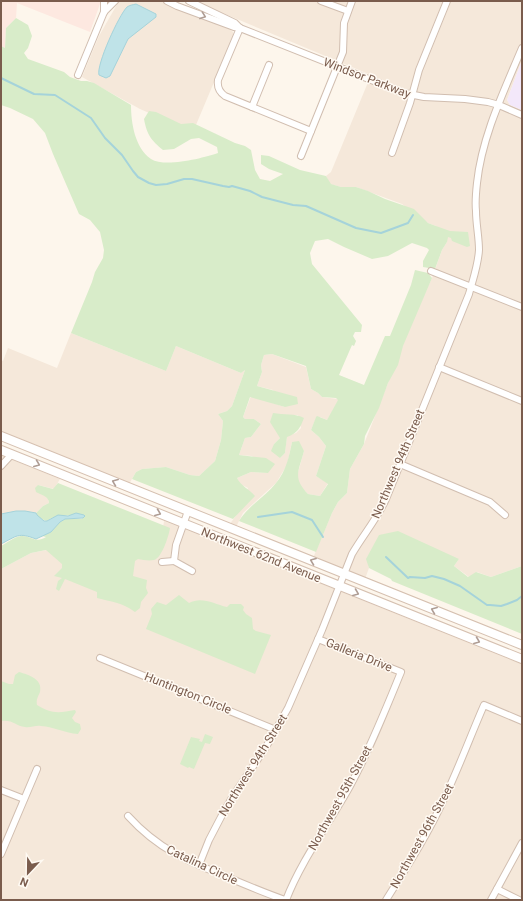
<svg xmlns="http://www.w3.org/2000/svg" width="523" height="901" font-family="Roboto,sans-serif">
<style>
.residential{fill:#f5e8da;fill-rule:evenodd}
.commercial{fill:#fde8e0}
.education{fill:#f3e8fa}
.green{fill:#d8ecc9}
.water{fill:#bfe3e8;stroke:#a5d3da}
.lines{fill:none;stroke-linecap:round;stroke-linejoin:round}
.stream{stroke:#a5d3da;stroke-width:2}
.street-casing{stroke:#d1beb0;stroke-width:8}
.secondary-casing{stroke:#d6c0b0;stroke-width:10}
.street{stroke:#fff;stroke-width:6}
.secondary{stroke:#fff;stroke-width:8}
.oneway{stroke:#af9d94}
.labels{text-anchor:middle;stroke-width:3;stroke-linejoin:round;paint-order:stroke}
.street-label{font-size:12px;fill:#7a5c4d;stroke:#fffaf3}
</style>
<rect width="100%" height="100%" fill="#fdf6ec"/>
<g class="residential">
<path d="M 119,1 L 162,1 L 174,8 L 228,28 L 233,32 L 233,37 L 193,132 L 140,109 L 82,77 L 99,36 Z"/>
<path d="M 197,1 L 522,1 L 522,60 L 507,100 L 510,105 L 522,110 L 522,566 L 491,577 L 477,572 L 469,577 L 454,566 L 459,559 L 367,559 L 369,568 L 365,579 L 313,558 L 332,513 L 338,502 L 347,493 L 350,469 L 364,444 L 414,317 L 432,278 L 442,250 L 447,242 L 436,226 L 428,223 L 402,204 L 356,187 L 341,187 L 330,184 L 326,176 L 331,172 L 371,75 L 213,9 Z"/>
<path d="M 71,333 L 166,371 L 176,346 L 241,373 L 245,370 L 232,406 L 227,411 L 218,414 L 223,421 L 221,440 L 215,461 L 199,476 L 190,475 L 166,467 L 142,469 L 136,472 L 129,484 L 1,433 L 1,360 L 3,361 L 8,348 L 57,368 Z"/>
<path d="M 272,354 L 306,367 L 311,389 L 318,393 L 322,397 L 338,399 L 338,401 L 328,419 L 327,420 L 320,417 L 316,418 L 311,430 L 319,437 L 326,446 L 316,476 L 328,483 L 320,496 L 308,494 L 300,486 L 297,476 L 304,451 L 292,442 L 287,465 L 276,483 L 243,513 L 236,527 L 229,525 L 238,513 L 248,488 L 240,484 L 237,478 L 251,472 L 268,473 L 252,456 L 239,455 L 245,438 L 251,437 L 261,424 L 254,419 L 245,419 L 243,417 L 251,396 L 285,407 L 273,390 L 257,386 L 262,372 L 261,365 L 264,355 ZM 285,415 L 298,415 L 301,428 L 296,433 L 287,436 L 285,453 L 280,458 L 274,444 L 280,438 Z"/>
<path d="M 1,455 L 60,479 L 54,489 L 38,485 L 48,498 L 49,503 L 43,506 L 36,513 L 25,511 L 1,514 Z"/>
<path d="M 164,521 L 522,664 L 522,900 L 1,900 L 1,569 L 31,553 L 163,528 Z"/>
</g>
<path class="commercial" d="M 1,1 L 101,1 L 90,32 L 17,3 L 16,18 L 6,28 L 5,48 L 1,46 Z"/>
<path class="education" d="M 522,60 L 522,110 L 510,105 L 507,100 Z"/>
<g class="green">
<path d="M 16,18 L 28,25 L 32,36 L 28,48 L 24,53 L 28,59 L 64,72 L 70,77 L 81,81 L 87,81 L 94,83 L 131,105 C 131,123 135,148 151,159 C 165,168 203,158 218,153 L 217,147 L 199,138 L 191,139 L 174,149 L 163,150 C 151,140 147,135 144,119 L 149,111 L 156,112 L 181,124 L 193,123 L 235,143 L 245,146 L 251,150 L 255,170 L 260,179 L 270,181 L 283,174 L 269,169 L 261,164 L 261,155 L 269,156 L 300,170 L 326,176 L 331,184 L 341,187 L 356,187 L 368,191 L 385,199 L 414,209 L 428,223 L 436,226 L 450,231 L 468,232 L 470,246 L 467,247 L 452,241 L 451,238 L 448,237 L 447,242 L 442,250 L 435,269 L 423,267 L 423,261 L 429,250 L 427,248 L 412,243 L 388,256 L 372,259 L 344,247 L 328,239 L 315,241 L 310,253 L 312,264 L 362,325 L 361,332 L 355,332 L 353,336 L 356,341 L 354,346 L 352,345 L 339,375 L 364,385 L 385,336 L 390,336 L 411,285 L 415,270 L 428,273 L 432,278 L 403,346 L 398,365 L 388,383 L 379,408 L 365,436 L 364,444 L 350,469 L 347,493 L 338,502 L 332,513 L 316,552 L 239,521 C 248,506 265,497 276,483 C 286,471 289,457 292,442 L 299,441 L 304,451 C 299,471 292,477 308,494 L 320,496 L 328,484 L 316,476 L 326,446 L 319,437 L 311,430 L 316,417 L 317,416 L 327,420 L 338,400 L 336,398 L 322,397 L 318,393 L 311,389 L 306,366 L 272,354 L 264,355 L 261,365 L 262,372 L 257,386 L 297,397 L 298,404 L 285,407 L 250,397 L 243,417 L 245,419 L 254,419 L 261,424 L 251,437 L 245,438 L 239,455 L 266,458 L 275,464 L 268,473 L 251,472 L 237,478 C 241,486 249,489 255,496 L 233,519 L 132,479 L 136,472 L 142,469 L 166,467 L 190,475 L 199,476 L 215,461 L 221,440 L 223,421 L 218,414 L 227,411 L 232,406 L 245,370 L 241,373 L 176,346 L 166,371 L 71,333 L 92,282 L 95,272 L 103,258 L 104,250 L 100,232 L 90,220 L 79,214 L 53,154 L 45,133 L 33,119 L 10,108 L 1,105 L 1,46 L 5,48 L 6,28 Z"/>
<path d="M 273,413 C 283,415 296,413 304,418 C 300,428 298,433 287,437 L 285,453 L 280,458 L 271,451 L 274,444 L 280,438 L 270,422 Z"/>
<path d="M 58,483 L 170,528 C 169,535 162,558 154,560 C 149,561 143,560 138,559 L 135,561 L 133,576 L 147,580 L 146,588 L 148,593 L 141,602 L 140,608 L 135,612 C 122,602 111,602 97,598 L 97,592 L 65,579 L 59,591 L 56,589 L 58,581 L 62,578 L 54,576 L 62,568 L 62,564 L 46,550 L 31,553 L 1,569 L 1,546 C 7,543 14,537 21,536 C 31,535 35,544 46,537 L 42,536 L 51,532 L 60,522 L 65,519 L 83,519 L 76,514 C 65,517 58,513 47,521 C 43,520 37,517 36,513 L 43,506 L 49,503 C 49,496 41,495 36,492 L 35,488 L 38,485 L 53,489 Z"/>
<path d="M 398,531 L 459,559 L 454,566 L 468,577 L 476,572 L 491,577 L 522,566 L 522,634 L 392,581 L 391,579 L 369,568 L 366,559 L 379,535 Z"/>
<path d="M 179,595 L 189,603 C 202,596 214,604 227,607 L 230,604 L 241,604 L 244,607 L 243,610 L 246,614 L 252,618 L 253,629 L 256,631 L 271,635 L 255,674 L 146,629 L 152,614 L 151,609 L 157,602 L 166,605 Z"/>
<path d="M 19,672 C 29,675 43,679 40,692 C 38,697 36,699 37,705 C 51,714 59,713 75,710 L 76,712 L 72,718 L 75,722 L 80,724 L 81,729 L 78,734 C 65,733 54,727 41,726 C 36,725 30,728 25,727 C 16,726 12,719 1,721 L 1,681 L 9,684 L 13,684 L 15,675 Z"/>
<path d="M 205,734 L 213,737 L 210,744 L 205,743 L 194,769 L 189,767 L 188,768 L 180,764 L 191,737 L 200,739 L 199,741 L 202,742 Z"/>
</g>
<g class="water">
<path d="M 136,4 L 156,14 L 156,17 L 128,39 L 110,76 L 106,78 L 99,75 C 96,65 119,15 127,7 C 130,5 132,5 136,4 Z"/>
<path d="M 16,511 L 25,511 L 36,513 L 37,515 L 44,521 L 47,521 L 58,515 L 68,516 L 76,513 L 84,515 L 85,516 L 83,518 L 65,519 L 60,522 L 51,532 L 36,539 C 18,532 17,536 1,544 L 1,514 Z"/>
</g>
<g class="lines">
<g class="stream">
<path d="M 1,78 L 34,94 L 55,95 L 91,118 L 105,138 L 122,155 L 133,171 L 138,177 L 149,183 L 156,185 L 167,184 L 184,179 L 192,179 L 223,186 L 229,187 L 232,186 L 250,191 L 262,197 L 293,205 L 306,206 L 356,228 L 381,233 L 408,223 L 413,215"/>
<path d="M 258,517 L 292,512 L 312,520 L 323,537"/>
<path d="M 386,557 L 408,578 L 410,577 L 425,578 L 432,576 L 444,579 L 460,586 L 487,605 L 490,605 L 501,606 L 507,604 L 517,600 L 522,596"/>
</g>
<g class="street-casing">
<g id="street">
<path d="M 167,1 L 177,6 L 234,27 L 240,28 L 404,93 L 424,97 L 465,99 L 488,102 L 499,105 L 522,115"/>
<path d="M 189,1 L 235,23 L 240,28"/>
<path d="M 321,1 L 348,11"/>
<path d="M 104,12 L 104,1"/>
<path d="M 240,28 L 218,80 C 217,87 219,92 225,96 L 311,131"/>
<path d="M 78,75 L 104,12 L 115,1"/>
<path d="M 252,107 L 269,65"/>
<path d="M 392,153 L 410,103 L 419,70 L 447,1"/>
<path d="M 301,156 L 343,52 L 344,23 L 352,1"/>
<path d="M 431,271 L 522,307"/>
<path d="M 439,367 L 522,401"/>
<path d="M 400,464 L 490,502 L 505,515"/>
<path d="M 1,466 L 12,454"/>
<path d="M 188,511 L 176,545 L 174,561 L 192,571"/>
<path d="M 162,562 L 174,561"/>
<path d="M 100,658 L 276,730"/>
<path d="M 1,790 L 24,799"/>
<path d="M 128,816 C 158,849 187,861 227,877 C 246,885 265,893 285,900"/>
<path d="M 1,854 L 37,769"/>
<path d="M 199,865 L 209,840 L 221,817 L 233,796 L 266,747 L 288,708 L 322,630 L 352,554 C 363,535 377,519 386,499 L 469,294 C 473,279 478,266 479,250 C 479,237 476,224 476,211 C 475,202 476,192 477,183 C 482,136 504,91 522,48"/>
<path d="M 497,889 L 519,900"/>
<path d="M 286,900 C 302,859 329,824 350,786 C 370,749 385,711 401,672 L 318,639"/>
<path d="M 386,900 C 406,868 427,836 443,801 C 458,770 470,737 484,705 L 522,721"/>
<path d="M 491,900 L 522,843"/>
</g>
</g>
<g class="secondary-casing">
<g id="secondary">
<path d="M 1,436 L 522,645"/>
<path d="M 1,450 L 522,659"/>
</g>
</g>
<use href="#street" class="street"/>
<use href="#secondary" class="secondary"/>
</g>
<defs><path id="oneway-chevron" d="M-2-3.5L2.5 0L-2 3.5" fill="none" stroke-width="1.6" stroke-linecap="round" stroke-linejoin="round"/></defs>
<g class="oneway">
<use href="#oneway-chevron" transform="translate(203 16) rotate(20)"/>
<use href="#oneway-chevron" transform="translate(37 464) rotate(22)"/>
<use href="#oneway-chevron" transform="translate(115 482) rotate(-158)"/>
<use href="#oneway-chevron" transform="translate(158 513) rotate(22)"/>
<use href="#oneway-chevron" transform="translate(313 561) rotate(-159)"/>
<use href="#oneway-chevron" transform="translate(356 593) rotate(22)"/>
<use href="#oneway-chevron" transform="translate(434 610) rotate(-158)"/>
<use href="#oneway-chevron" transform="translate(477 641) rotate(22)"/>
</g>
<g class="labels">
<g class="street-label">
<text transform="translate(367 78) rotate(21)" y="4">Windsor Parkway</text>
<text transform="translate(398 464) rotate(-67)" y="4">Northwest 94th Street</text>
<text transform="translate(261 555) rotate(22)" y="4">Northwest 62nd Avenue</text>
<text transform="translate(359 655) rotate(22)" y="4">Galleria Drive</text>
<text transform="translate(188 693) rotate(22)" y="4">Huntington Circle</text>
<text transform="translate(253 765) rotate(-58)" y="4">Northwest 94th Street</text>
<text transform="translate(340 798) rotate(-61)" y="4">Northwest 95th Street</text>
<text transform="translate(422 836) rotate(-61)" y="4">Northwest 96th Street</text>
<text transform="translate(202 865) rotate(25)" y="4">Catalina Circle</text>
</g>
</g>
<rect width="523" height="901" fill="none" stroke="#7a5c4d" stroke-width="4"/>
<g transform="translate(28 873) rotate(202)" stroke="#fffaf3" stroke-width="3" paint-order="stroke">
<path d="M0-3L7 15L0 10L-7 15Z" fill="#7a5c4d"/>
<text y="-6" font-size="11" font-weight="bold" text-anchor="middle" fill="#7a5c4d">N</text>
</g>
</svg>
